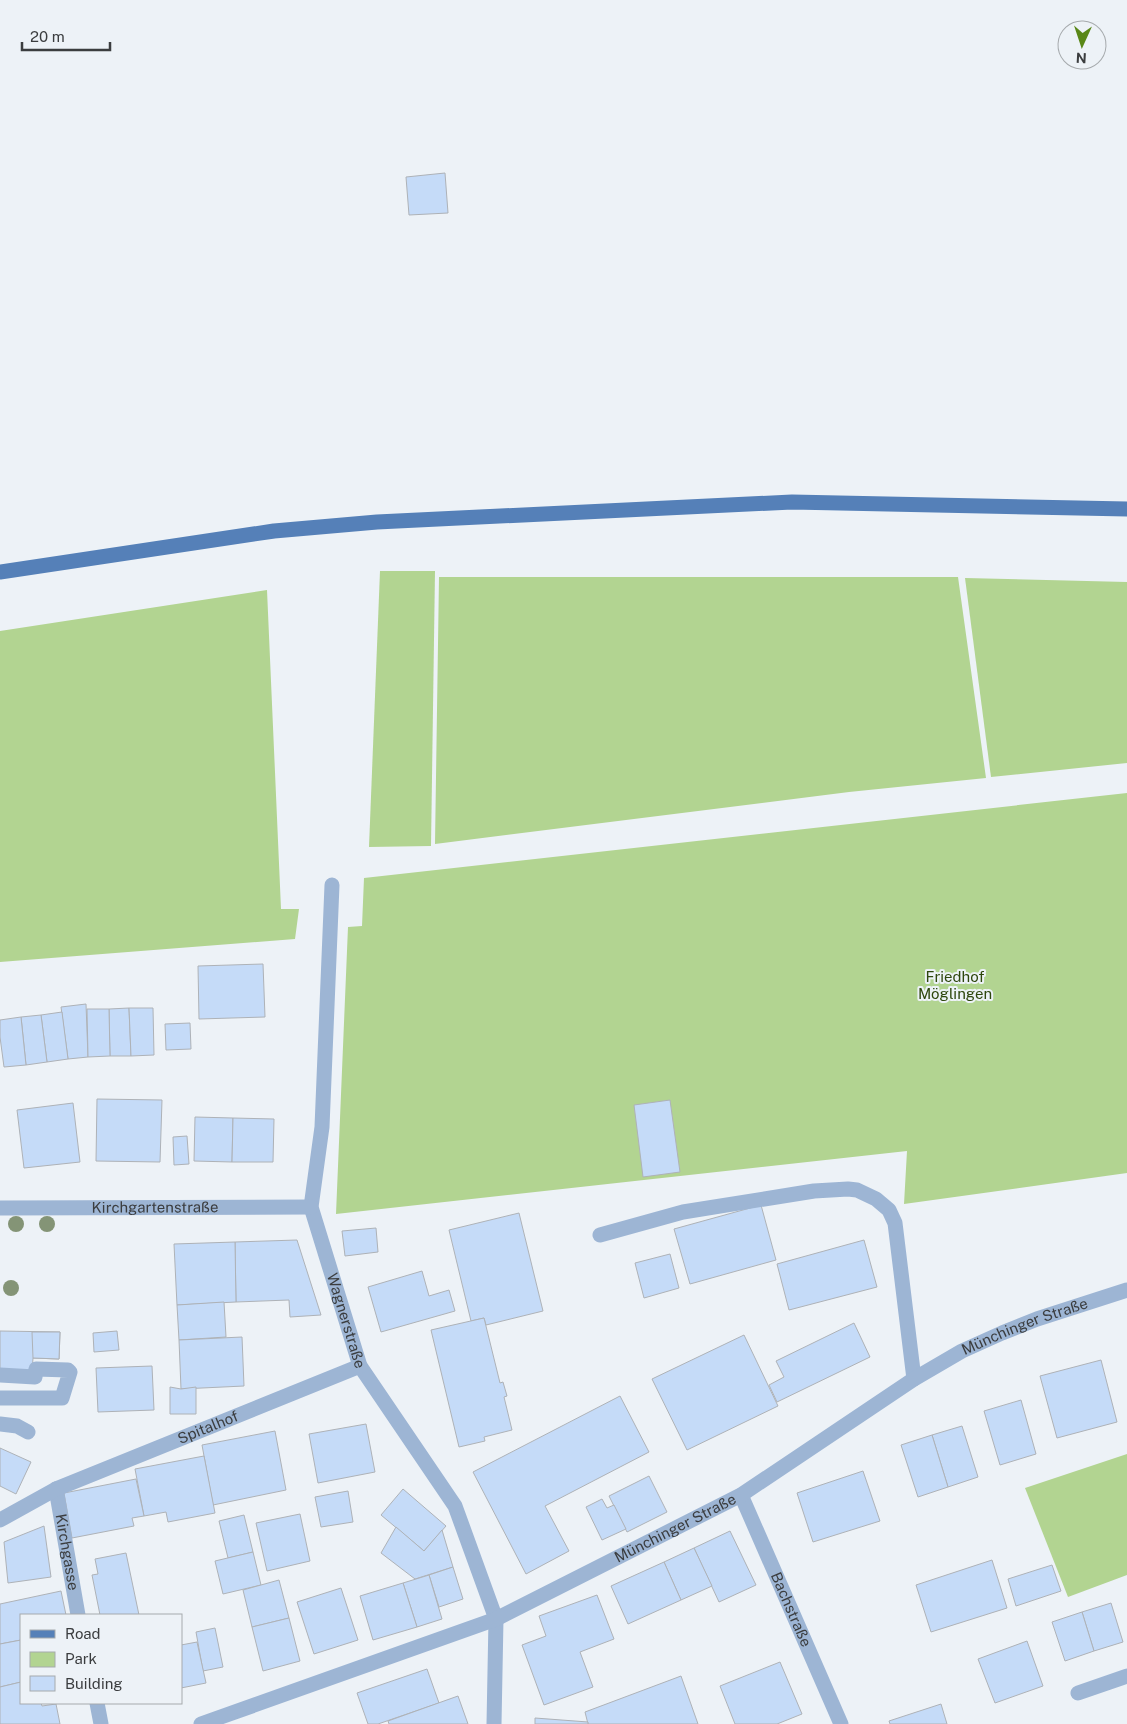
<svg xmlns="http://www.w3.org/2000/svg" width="1127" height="1724" font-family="'Public Sans',sans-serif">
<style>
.green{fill:#b2d491}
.building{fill:#c5dbf8;stroke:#aeb2b7}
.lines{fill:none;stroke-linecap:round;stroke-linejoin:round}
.minor{stroke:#9db5d4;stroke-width:15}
.major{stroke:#5580b8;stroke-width:15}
.tree{fill:#849476}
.labels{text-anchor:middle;stroke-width:4;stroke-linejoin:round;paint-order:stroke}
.park-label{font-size:15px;fill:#2e470d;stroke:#edf2f7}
.street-label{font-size:15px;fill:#3b3d3f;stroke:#edf2f7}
</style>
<rect width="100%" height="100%" fill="#edf2f7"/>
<g class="green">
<path d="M 380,571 L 435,571 L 431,846 L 369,847 Z"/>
<path d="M 439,577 L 958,577 L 986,778 L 849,792 L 435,844 Z"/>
<path d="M 965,578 L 1127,582 L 1127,763 L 991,777 Z"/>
<path d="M 267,590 L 281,909 L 299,909 L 295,939 L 0,962 L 0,631 Z"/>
<path d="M 1127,793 L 1127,1173 L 904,1204 L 907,1151 L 336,1214 L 348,927 L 362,926 L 364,878 Z"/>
<path d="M 1127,1454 L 1127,1575 L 1068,1597 L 1025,1488 Z"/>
</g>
<g class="building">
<path d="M 445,173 L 448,213 L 409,215 L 406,177 Z"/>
<path d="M 263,964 L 265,1017 L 199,1019 L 198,966 Z"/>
<path d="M 86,1004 L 88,1057 L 68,1059 L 61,1007 Z"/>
<path d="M 129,1008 L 131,1056 L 110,1056 L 109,1009 Z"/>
<path d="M 129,1008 L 153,1008 L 154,1055 L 131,1056 Z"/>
<path d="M 87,1009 L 109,1009 L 110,1056 L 88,1057 Z"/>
<path d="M 62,1012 L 68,1059 L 47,1062 L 41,1015 Z"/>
<path d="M 41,1015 L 47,1062 L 26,1065 L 21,1017 Z"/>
<path d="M 21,1017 L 26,1065 L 4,1067 L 0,1037 L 0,1020 Z"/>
<path d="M 190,1023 L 191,1049 L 166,1050 L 165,1024 Z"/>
<path d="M 97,1099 L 162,1100 L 160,1162 L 96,1161 Z"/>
<path d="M 670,1100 L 680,1172 L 643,1177 L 634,1105 Z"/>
<path d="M 73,1103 L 80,1162 L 24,1168 L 17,1110 Z"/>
<path d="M 195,1117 L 233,1118 L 232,1162 L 194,1161 Z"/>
<path d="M 233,1118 L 274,1119 L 273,1162 L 232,1162 Z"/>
<path d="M 187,1136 L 189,1164 L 174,1165 L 173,1137 Z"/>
<path d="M 761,1205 L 776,1260 L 690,1284 L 674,1229 Z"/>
<path d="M 519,1213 L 543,1311 L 486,1325 L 484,1318 L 471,1321 L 449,1230 Z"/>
<path d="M 376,1228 L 378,1252 L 345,1256 L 342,1231 Z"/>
<path d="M 297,1240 L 321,1315 L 290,1317 L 289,1300 L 236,1302 L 235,1242 Z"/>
<path d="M 864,1240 L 877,1287 L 789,1310 L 777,1264 Z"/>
<path d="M 235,1242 L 236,1302 L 177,1305 L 174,1244 Z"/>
<path d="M 670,1254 L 679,1288 L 644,1298 L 635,1263 Z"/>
<path d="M 422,1271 L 429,1296 L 449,1290 L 455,1311 L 381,1332 L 368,1287 Z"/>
<path d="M 224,1302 L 226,1337 L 179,1340 L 177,1305 Z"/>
<path d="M 484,1318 L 500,1383 L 503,1382 L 507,1396 L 504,1397 L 512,1430 L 484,1437 L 485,1441 L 459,1447 L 431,1330 Z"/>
<path d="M 854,1323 L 870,1357 L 777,1402 L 769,1385 L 784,1377 L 776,1361 Z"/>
<path d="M 0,1331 L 60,1332 L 59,1359 L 33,1358 L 32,1373 L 0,1372 Z"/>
<path d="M 117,1331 L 119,1350 L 94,1352 L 93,1333 Z"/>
<path d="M 32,1332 L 60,1332 L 59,1359 L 33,1358 Z"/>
<path d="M 744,1335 L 778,1406 L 687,1450 L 652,1379 Z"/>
<path d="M 242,1337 L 244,1386 L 181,1389 L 179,1340 Z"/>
<path d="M 1101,1360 L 1117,1422 L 1057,1438 L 1040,1376 Z"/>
<path d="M 152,1366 L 154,1410 L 98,1412 L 96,1368 Z"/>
<path d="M 170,1387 L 181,1389 L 196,1387 L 196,1414 L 170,1414 Z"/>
<path d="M 620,1396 L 649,1452 L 545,1506 L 569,1551 L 526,1574 L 473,1472 Z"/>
<path d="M 1021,1400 L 1036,1454 L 1000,1465 L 984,1411 Z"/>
<path d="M 366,1424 L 375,1472 L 318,1483 L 309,1434 Z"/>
<path d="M 962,1426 L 978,1477 L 948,1487 L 932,1435 Z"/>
<path d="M 275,1431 L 286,1490 L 213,1505 L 202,1445 Z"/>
<path d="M 932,1435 L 948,1487 L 918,1497 L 901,1445 Z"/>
<path d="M 0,1448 L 31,1462 L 16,1494 L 0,1486 Z"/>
<path d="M 204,1456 L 215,1513 L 168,1522 L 166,1512 L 144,1516 L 135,1469 Z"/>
<path d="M 863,1471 L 880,1521 L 813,1542 L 797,1493 Z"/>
<path d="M 649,1476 L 667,1512 L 627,1532 L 609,1496 Z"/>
<path d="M 136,1479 L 144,1516 L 132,1518 L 134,1526 L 72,1538 L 64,1493 Z"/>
<path d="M 403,1489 L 446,1526 L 424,1551 L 381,1515 Z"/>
<path d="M 348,1491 L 353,1522 L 321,1527 L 315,1497 Z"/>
<path d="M 602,1499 L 607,1508 L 614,1505 L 626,1529 L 602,1540 L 586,1507 Z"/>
<path d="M 300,1514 L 310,1561 L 267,1571 L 256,1523 Z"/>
<path d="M 244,1515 L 253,1552 L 228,1558 L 219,1521 Z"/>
<path d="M 44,1526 L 51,1577 L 8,1583 L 4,1542 Z"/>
<path d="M 396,1527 L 424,1551 L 442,1530 L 453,1567 L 415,1579 L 381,1553 Z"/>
<path d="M 730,1531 L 756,1585 L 719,1602 L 694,1548 Z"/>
<path d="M 694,1548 L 712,1586 L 681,1600 L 664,1562 Z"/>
<path d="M 253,1552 L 261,1585 L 223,1594 L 215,1561 Z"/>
<path d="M 126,1553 L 139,1615 L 100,1615 L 92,1575 L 98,1574 L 95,1559 Z"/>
<path d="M 992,1560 L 1007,1608 L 931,1632 L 916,1585 Z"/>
<path d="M 664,1562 L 681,1600 L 628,1624 L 611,1586 Z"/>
<path d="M 1052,1565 L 1061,1591 L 1016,1606 L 1008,1579 Z"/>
<path d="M 453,1567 L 463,1599 L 439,1607 L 429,1575 Z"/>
<path d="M 429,1575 L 442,1619 L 417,1627 L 403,1583 Z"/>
<path d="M 279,1580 L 289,1618 L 252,1627 L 243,1590 Z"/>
<path d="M 403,1583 L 417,1627 L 373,1640 L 360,1596 Z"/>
<path d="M 341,1588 L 358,1640 L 314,1654 L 297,1602 Z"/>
<path d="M 61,1591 L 66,1615 L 21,1615 L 21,1640 L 0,1644 L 0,1604 Z"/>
<path d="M 597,1595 L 614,1639 L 580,1652 L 593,1687 L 544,1705 L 522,1645 L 546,1636 L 539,1616 Z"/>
<path d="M 1111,1603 L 1123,1642 L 1094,1651 L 1082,1612 Z"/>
<path d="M 1082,1612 L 1094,1651 L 1065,1661 L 1052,1622 Z"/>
<path d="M 289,1618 L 300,1661 L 263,1671 L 252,1627 Z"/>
<path d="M 215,1628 L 223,1667 L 203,1671 L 196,1632 Z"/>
<path d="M 21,1640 L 21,1682 L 0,1687 L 0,1644 Z"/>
<path d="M 1027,1641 L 1043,1686 L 995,1703 L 978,1659 Z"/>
<path d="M 197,1642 L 206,1683 L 181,1688 L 181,1645 Z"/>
<path d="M 780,1662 L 802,1714 L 777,1724 L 735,1724 L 720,1686 Z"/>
<path d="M 427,1669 L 439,1703 L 378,1724 L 368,1724 L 357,1693 Z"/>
<path d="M 681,1676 L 698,1724 L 588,1724 L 585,1712 Z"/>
<path d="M 21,1682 L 21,1703 L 41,1703 L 42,1706 L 56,1704 L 60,1724 L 0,1724 L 0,1687 Z"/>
<path d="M 458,1696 L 468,1724 L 389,1724 L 388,1721 Z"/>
<path d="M 941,1704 L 947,1724 L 890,1724 L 889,1721 Z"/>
<path d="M 535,1718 L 588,1722 L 588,1724 L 535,1724 Z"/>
</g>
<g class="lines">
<g class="minor">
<path id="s1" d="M 332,885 L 322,1127 L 311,1207 L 360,1366 L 455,1506 L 496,1619 L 494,1724"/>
<path id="s2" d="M 0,1208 L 311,1207"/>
<path d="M 600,1235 L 683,1212 L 814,1191 L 848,1189 L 857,1190 L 876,1199 L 889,1210 L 895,1223 L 914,1379"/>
<path d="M 0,1375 L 35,1377 L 36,1369 L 68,1370 L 70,1372 L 62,1398 L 0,1398"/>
<path d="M 0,1424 L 17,1426 L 28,1432"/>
<path id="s3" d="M 56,1489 L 78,1615"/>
<path id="s4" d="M 741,1495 L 841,1724"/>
<path id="s5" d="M 0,1520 L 56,1489 L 360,1366"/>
<path d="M 1078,1693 L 1127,1676"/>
<path d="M 97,1703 L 101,1724"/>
<path id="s6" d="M 201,1724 L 496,1619 L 741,1495 L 914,1379 L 962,1351 L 1002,1333 L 1037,1319 L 1127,1290"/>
</g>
<path class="major" d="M 0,572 L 274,531 L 377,522 L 792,502 L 1127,509"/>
</g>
<g class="tree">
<circle cx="16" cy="1224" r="8"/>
<circle cx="47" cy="1224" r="8"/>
<circle cx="11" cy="1288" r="8"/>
</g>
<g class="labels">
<g class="park-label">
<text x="955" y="982">Friedhof<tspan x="955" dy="17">Möglingen</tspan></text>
</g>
<g class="street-label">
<text dy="5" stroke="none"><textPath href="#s2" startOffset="155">Kirchgartenstraße</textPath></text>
<text dy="5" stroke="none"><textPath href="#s1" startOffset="442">Wagnerstraße</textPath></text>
<text dy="5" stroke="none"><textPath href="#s6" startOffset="919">Münchinger Straße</textPath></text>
<text dy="5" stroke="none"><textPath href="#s5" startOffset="228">Spitalhof</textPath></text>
<text dy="5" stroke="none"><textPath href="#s6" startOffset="514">Münchinger Straße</textPath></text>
<text dy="5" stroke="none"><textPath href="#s3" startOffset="64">Kirchgasse</textPath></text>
<text dy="5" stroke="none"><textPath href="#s4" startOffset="125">Bachstraße</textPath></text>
</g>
</g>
<rect x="20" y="1614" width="162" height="90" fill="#edf2f7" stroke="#a6aaad"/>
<rect x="30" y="1630" width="25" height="8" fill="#5580b8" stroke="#a6aaad"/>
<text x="65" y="1639" font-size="15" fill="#3b3d3f">Road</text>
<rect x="30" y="1652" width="25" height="15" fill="#b2d491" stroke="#a6aaad"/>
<text x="65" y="1664" font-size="15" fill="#3b3d3f">Park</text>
<rect x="30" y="1676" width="25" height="15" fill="#c5dbf8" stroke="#a6aaad"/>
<text x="65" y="1689" font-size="15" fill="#3b3d3f">Building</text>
<g transform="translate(1082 45) rotate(183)"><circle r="24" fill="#edf2f7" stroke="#a6aaad"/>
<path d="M0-4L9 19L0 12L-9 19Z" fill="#598717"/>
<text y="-8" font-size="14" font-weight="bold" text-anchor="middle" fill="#3b3d3f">N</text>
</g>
<path d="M22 42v8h88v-8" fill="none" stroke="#3b3d3f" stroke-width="2.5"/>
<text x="30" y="42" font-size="15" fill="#3b3d3f" stroke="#edf2f7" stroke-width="4" paint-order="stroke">20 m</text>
</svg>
